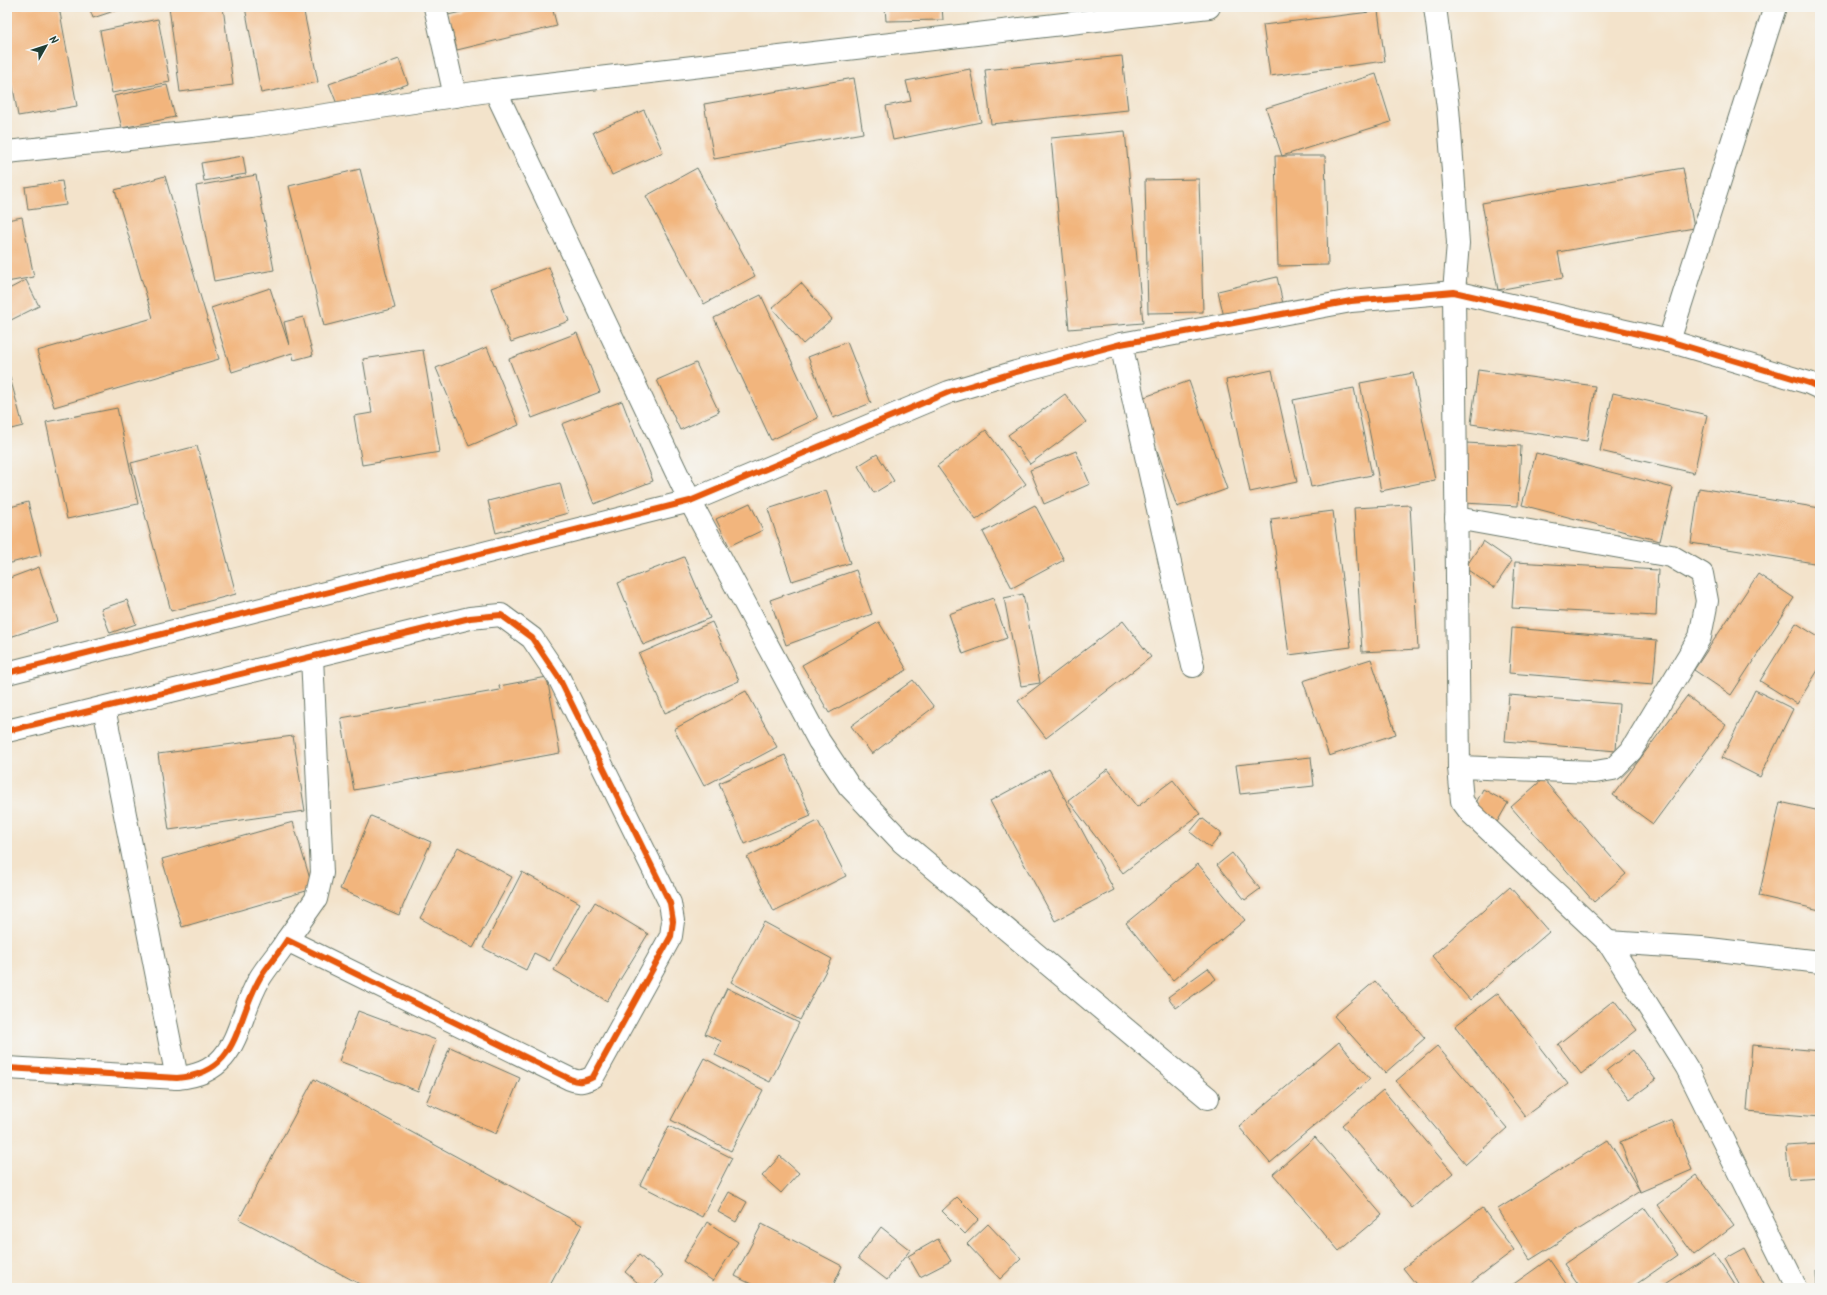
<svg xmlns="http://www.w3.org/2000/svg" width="1827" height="1295" font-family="Kalam,sans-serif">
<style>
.building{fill:#f2b57d}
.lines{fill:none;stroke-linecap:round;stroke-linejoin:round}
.minor-casing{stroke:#697769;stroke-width:24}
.minor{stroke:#fff;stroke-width:22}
.cycleway-casing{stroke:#f6f6f2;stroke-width:8}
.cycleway{stroke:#e8590c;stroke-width:6}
</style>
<rect width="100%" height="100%" fill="#f6f6f2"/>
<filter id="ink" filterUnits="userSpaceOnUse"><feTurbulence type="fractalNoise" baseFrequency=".025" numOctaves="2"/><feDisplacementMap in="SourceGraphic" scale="8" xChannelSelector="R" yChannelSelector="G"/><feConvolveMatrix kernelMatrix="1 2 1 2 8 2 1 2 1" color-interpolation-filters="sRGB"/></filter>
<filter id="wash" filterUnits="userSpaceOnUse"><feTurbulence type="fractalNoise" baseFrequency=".012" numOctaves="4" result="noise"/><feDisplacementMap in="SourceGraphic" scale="16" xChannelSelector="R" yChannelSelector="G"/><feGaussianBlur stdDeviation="0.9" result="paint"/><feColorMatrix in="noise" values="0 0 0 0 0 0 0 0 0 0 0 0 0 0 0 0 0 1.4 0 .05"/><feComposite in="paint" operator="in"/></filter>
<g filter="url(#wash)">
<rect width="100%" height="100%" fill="#f3e3cb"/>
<g id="blocks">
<g class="building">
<path d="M 7,7 L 59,7 L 77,106 L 18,116 L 7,53 Z"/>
<path d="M 89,7 L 126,7 L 93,18 Z"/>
<path d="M 169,7 L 223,7 L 233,85 L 180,92 Z"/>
<path d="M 245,7 L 303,7 L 318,82 L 261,93 Z"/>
<path d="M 482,7 L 552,7 L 557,26 L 457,50 L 448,15 Z"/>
<path d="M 885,7 L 942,7 L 943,20 L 886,21 Z"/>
<path d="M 1378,11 L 1385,61 L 1270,76 L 1263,25 Z"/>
<path d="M 158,19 L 170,82 L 112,93 L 100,31 Z"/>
<path d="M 1122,56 L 1128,110 L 991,124 L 985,70 Z"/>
<path d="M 399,59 L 408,84 L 339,109 L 329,84 Z"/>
<path d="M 970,69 L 981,122 L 893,140 L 886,106 L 911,101 L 906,81 Z"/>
<path d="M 1376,74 L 1391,122 L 1282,156 L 1266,108 Z"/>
<path d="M 854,78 L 863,133 L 714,159 L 704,104 Z"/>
<path d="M 167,85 L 175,117 L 122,128 L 114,96 Z"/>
<path d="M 644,110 L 663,152 L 612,175 L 593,132 Z"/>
<path d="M 1125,131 L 1143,323 L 1069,329 L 1051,138 Z"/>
<path d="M 243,156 L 246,174 L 204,181 L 201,163 Z"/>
<path d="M 1275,156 L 1325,156 L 1328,265 L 1278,266 Z"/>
<path d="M 697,168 L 755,276 L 704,304 L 646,196 Z"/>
<path d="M 1683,168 L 1694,228 L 1558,252 L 1563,278 L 1498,290 L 1482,203 Z"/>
<path d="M 360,169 L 395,308 L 324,326 L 289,186 Z"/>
<path d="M 256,175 L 274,270 L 214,281 L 196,186 Z"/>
<path d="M 165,176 L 219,359 L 54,407 L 37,351 L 153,318 L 115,190 Z"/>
<path d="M 1199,179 L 1203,312 L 1148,313 L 1145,180 Z"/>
<path d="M 62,181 L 66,205 L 28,210 L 25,187 Z"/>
<path d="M 22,217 L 34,277 L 7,282 L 7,220 Z"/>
<path d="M 549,267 L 569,321 L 511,342 L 491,288 Z"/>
<path d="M 1277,277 L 1283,304 L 1224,317 L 1218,291 Z"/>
<path d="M 26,280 L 39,306 L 7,322 L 7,290 Z"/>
<path d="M 801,283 L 832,319 L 803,344 L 772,308 Z"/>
<path d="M 270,288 L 289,345 L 284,322 L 303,317 L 313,355 L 294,360 L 292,353 L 232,372 L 211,308 Z"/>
<path d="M 761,295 L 818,418 L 771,440 L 714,318 Z"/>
<path d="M 577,333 L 600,392 L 532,418 L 509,359 Z"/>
<path d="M 847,342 L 871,403 L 833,418 L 808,357 Z"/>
<path d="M 487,347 L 519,425 L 469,446 L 436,368 Z"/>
<path d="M 423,350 L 440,452 L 362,465 L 354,416 L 372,413 L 363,359 Z"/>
<path d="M 696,363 L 719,412 L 680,430 L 657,380 Z"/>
<path d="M 7,366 L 23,426 L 7,430 Z"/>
<path d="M 1272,370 L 1297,482 L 1250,492 L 1226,380 Z"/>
<path d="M 1478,370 L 1595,386 L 1587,441 L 1471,424 Z"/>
<path d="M 1413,373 L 1435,480 L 1381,491 L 1360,383 Z"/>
<path d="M 1189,381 L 1227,489 L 1177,507 L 1139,399 Z"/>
<path d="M 1354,388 L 1372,475 L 1311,487 L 1293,400 Z"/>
<path d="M 1613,393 L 1707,415 L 1694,473 L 1600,451 Z"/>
<path d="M 1065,394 L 1086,422 L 1030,464 L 1008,435 Z"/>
<path d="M 622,401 L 653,481 L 594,504 L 562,424 Z"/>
<path d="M 117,408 L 138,504 L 67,519 L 46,422 Z"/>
<path d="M 986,430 L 1026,484 L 976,520 L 937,466 Z"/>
<path d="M 1466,443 L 1521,446 L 1518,506 L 1464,503 Z"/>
<path d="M 197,446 L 236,594 L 171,611 L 131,463 Z"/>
<path d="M 1076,451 L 1090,484 L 1044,504 L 1030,470 Z"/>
<path d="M 1536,453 L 1673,488 L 1660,541 L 1522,505 Z"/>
<path d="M 877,454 L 894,481 L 874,493 L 858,466 Z"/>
<path d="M 560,483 L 568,513 L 496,533 L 488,501 Z"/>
<path d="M 1699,488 L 1820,508 L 1820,564 L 1691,543 Z"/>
<path d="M 826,490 L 850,563 L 792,581 L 768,509 Z"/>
<path d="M 28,502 L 41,555 L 7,564 L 7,508 Z"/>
<path d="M 750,503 L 763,530 L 729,546 L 716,519 Z"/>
<path d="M 1035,505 L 1064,560 L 1012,588 L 983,532 Z"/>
<path d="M 1410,505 L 1418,649 L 1362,652 L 1354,508 Z"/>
<path d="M 1333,511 L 1351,647 L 1289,655 L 1271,519 Z"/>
<path d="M 1483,541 L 1512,561 L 1494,588 L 1465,568 Z"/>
<path d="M 684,557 L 710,618 L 643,645 L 618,583 Z"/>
<path d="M 1515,562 L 1658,570 L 1656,616 L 1512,608 Z"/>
<path d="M 39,567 L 58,621 L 7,638 L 7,579 Z"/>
<path d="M 856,570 L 872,614 L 786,645 L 770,600 Z"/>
<path d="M 1758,574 L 1794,598 L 1731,695 L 1694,670 Z"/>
<path d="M 1023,594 L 1040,683 L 1021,686 L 1004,598 Z"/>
<path d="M 993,598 L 1007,638 L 963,654 L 949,614 Z"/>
<path d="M 127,600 L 136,624 L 110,633 L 101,609 Z"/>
<path d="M 1123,621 L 1151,657 L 1046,738 L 1018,701 Z"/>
<path d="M 712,622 L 739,681 L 665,713 L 639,654 Z"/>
<path d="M 879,622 L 907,670 L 829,713 L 802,665 Z"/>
<path d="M 1796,623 L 1820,638 L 1820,667 L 1797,704 L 1760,681 Z"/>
<path d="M 1512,628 L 1657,640 L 1653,685 L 1509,673 Z"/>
<path d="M 1371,659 L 1396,734 L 1329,756 L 1303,681 Z"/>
<path d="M 547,677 L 560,753 L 354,790 L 341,718 L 500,690 L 499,686 Z"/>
<path d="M 913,680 L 934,707 L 872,754 L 851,726 Z"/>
<path d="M 1755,690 L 1793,709 L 1760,777 L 1722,758 Z"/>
<path d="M 746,691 L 777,747 L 704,786 L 674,729 Z"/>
<path d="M 1509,695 L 1619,704 L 1616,751 L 1505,741 Z"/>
<path d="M 1687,696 L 1726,725 L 1653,824 L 1613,795 Z"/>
<path d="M 293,736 L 305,811 L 169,830 L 158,754 Z"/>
<path d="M 785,755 L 811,816 L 745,844 L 719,783 Z"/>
<path d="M 1311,757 L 1314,786 L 1240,794 L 1236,765 Z"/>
<path d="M 1049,769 L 1114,890 L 1055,921 L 990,801 Z"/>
<path d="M 1108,769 L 1137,807 L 1173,780 L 1200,814 L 1123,873 L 1068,800 Z"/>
<path d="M 1543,779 L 1626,874 L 1594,902 L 1511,807 Z"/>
<path d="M 1483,789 L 1508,803 L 1496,824 L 1472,811 Z"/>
<path d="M 1780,802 L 1820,811 L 1820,910 L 1759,896 Z"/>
<path d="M 371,816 L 431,842 L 399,915 L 340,889 Z"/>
<path d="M 1202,818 L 1222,834 L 1210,848 L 1190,832 Z"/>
<path d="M 818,821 L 846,876 L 774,912 L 747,857 Z"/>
<path d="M 293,822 L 313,889 L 182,927 L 162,859 Z"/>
<path d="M 458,847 L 512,877 L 473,948 L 420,918 Z"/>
<path d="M 1232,853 L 1260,889 L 1245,900 L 1217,865 Z"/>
<path d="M 1198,864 L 1245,920 L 1173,980 L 1126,923 Z"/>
<path d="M 522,872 L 580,903 L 550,961 L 534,953 L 526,970 L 483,948 Z"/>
<path d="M 1510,887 L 1549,932 L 1470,1000 L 1432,956 Z"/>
<path d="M 595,902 L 648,934 L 607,1001 L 554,970 Z"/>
<path d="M 764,922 L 832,959 L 800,1020 L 731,982 Z"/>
<path d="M 1208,968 L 1216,979 L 1176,1008 L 1168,997 Z"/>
<path d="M 1375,981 L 1425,1038 L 1385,1073 L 1334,1016 Z"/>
<path d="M 727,988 L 799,1023 L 770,1082 L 715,1055 L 721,1041 L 705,1034 Z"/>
<path d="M 1498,993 L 1568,1084 L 1525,1116 L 1455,1026 Z"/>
<path d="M 1614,1000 L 1637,1030 L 1581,1074 L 1558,1044 Z"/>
<path d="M 358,1011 L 436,1040 L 418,1091 L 339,1061 Z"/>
<path d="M 1339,1042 L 1370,1079 L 1270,1163 L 1239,1127 Z"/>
<path d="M 1752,1045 L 1820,1051 L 1820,1117 L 1747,1111 Z"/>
<path d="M 1437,1046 L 1507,1128 L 1466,1164 L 1396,1081 Z"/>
<path d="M 450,1047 L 520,1078 L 496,1134 L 426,1103 Z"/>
<path d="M 1633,1050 L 1656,1080 L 1630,1099 L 1607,1070 Z"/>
<path d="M 704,1058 L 763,1090 L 731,1151 L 671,1120 Z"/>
<path d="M 314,1079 L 582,1225 L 548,1288 L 367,1288 L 239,1219 Z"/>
<path d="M 1383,1090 L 1453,1173 L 1412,1208 L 1342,1125 Z"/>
<path d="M 1672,1120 L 1692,1170 L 1640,1192 L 1620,1142 Z"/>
<path d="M 669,1126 L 732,1158 L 702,1217 L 640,1185 Z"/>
<path d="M 1315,1137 L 1382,1215 L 1339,1251 L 1273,1174 Z"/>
<path d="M 1608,1140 L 1640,1191 L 1530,1260 L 1498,1209 Z"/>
<path d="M 1820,1144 L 1820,1177 L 1789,1179 L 1786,1146 Z"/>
<path d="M 780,1156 L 799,1173 L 781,1193 L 762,1176 Z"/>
<path d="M 1697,1175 L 1734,1225 L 1694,1255 L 1657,1205 Z"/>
<path d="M 729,1192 L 747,1202 L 736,1222 L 718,1212 Z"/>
<path d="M 957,1197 L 979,1219 L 965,1234 L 942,1211 Z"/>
<path d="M 1482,1208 L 1514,1250 L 1464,1288 L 1419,1288 L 1403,1268 Z"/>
<path d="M 1645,1208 L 1678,1255 L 1631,1288 L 1581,1288 L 1564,1264 Z"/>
<path d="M 707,1222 L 738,1242 L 713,1281 L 683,1261 Z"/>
<path d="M 762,1224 L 842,1266 L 832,1288 L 822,1286 L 821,1288 L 759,1288 L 735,1276 Z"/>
<path d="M 988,1224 L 1021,1259 L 1000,1279 L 967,1244 Z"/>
<path d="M 881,1227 L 910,1250 L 887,1280 L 858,1258 Z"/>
<path d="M 938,1239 L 951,1261 L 920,1277 L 908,1256 Z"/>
<path d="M 1745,1248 L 1766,1288 L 1741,1288 L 1725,1259 Z"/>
<path d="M 1714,1253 L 1737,1288 L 1660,1288 Z"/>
<path d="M 639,1255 L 663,1275 L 652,1288 L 644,1288 L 625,1272 Z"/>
<path d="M 1549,1259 L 1569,1288 L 1508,1288 Z"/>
<path d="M 1817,1270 L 1820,1270 L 1820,1288 L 1818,1288 Z"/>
</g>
</g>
</g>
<g filter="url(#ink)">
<use href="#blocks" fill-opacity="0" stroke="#697769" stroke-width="1"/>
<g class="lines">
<g class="minor-casing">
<g id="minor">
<path d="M 435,7 L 455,96"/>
<path d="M 1435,7 L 1448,108 L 1453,171 L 1458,243 L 1454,292 L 1459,767 L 1462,801 L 1471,813 L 1608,942 L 1687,1068 L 1796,1288"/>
<path d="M 495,90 L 690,501 L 819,741 L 849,786 L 902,842 L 1208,1098"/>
<path d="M 7,152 L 251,126 L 495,90 L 1209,7"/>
<path d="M 1669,341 L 1775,7"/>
<path d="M 1121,344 L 1193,666"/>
<path d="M 1456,518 L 1671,556 L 1702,574 L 1707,601 L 1700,637 L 1631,751 L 1613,769 L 1595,772 L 1459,767"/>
<path d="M 7,673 L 690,501 L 949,392 L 1016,372 L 1121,344 L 1351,301 L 1454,292 L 1669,341 L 1809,383 L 1820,388"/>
<path d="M 104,708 L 177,1078"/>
<path d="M 7,731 L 470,618 L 501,615 L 532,638 L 559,678 L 670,903 L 673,921 L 671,936 L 593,1077 C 585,1081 579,1083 570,1079 L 287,940 C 279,953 268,965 260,978 C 234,1022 241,1073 177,1078 L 7,1068"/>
<path d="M 287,940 L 316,899 L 322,873 L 312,657"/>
<path d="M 1608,942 L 1701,948 L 1820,962"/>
</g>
</g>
<use href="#minor" class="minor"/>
<g class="cycleway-casing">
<g id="cycleway">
<path d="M 7,673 L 690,501 L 949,392 L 1016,372 L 1121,344 L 1351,301 L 1454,292 L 1669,341 L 1809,383 L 1820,388"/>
<path d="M 7,731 L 470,618 L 501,615 L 532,638 L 559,678 L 670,903 L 673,921 L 671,936 L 593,1077 C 585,1081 579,1083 570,1079 L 287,940 C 279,953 268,965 260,978 C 234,1022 241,1073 177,1078 L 7,1068"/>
</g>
</g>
<use href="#cycleway" class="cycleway"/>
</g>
</g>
<rect width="1827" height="1295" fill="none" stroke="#f6f6f2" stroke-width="24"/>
<g transform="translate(46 46) rotate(51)" stroke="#f6f6f2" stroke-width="3" paint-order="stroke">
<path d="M0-3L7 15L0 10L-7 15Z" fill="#1f3d34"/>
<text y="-6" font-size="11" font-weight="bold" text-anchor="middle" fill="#1f3d34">N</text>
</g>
</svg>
